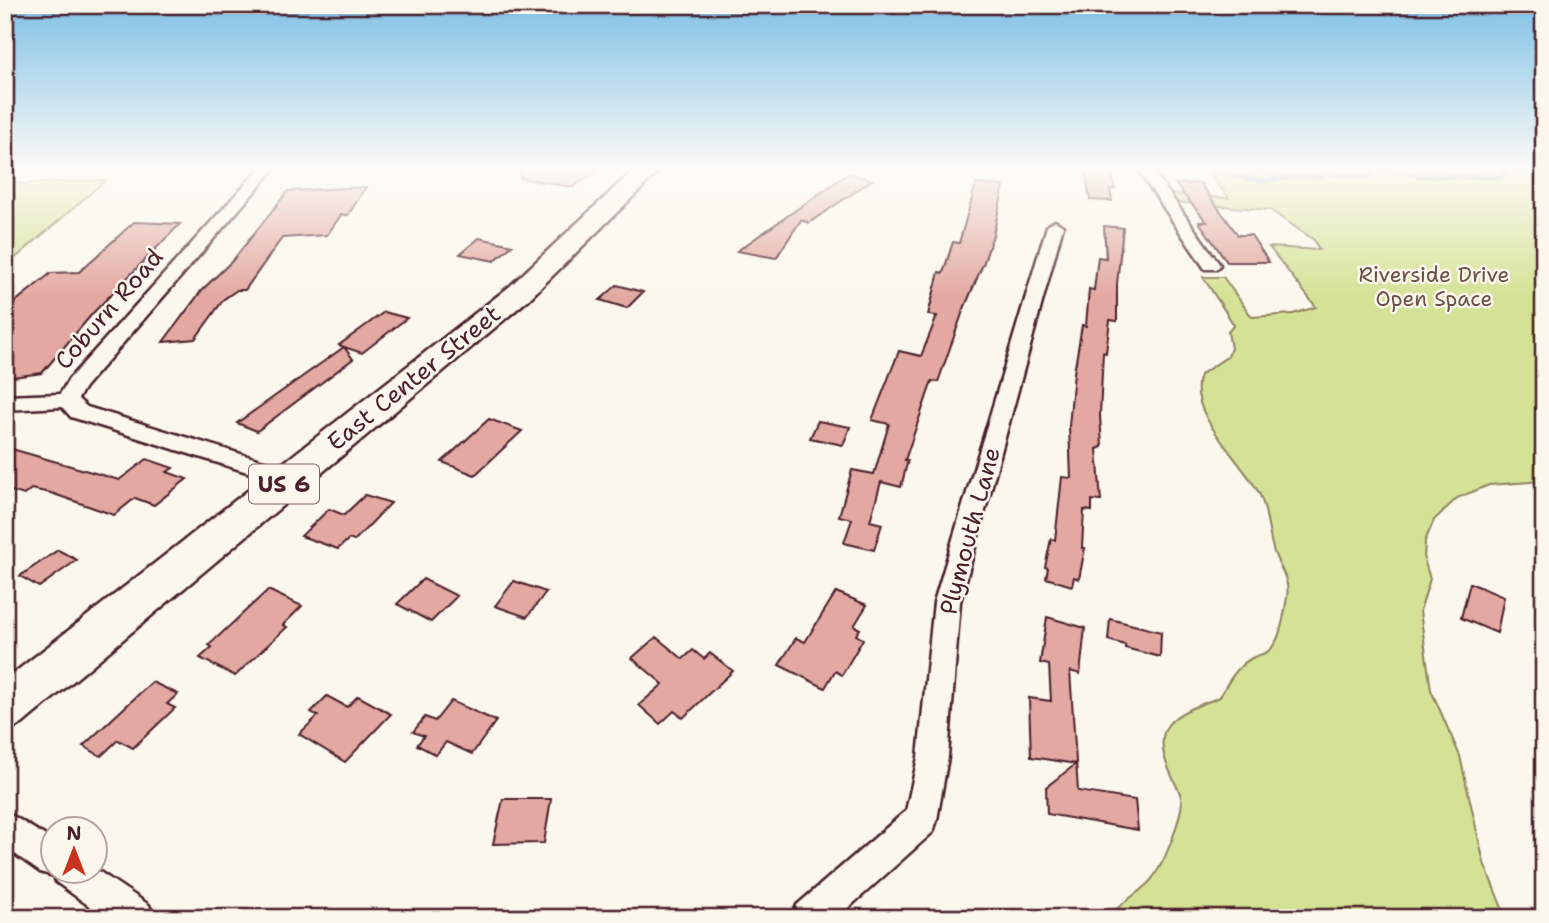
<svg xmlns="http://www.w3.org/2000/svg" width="1549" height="923" font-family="'Shantell Sans',sans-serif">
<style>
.green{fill:#d4e295;stroke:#8f8060;stroke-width:2}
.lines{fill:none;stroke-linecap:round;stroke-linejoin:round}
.stream{stroke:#6d8a99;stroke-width:5}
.building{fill:#e2a8a1;stroke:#4a1f2b;stroke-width:2}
.minor-casing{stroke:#4a1f2b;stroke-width:5}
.primary-casing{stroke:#4a1f2b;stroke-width:5}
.minor{fill:#fbf7ec;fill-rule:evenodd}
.primary{fill:#fbf7ec;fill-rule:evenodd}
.labels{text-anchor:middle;stroke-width:5;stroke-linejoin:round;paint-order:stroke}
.far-park-label{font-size:21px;fill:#6c5046;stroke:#fbf7ec}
.shield{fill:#fbf7ec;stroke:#7f6065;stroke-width:2}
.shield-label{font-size:23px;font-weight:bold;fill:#4a1f2b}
.street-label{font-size:24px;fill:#4a1f2b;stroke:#fbf7ec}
</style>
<rect width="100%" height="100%" fill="#fbf7ec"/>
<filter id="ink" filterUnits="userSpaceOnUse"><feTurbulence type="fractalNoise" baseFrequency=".0143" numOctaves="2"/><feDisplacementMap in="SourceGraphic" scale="14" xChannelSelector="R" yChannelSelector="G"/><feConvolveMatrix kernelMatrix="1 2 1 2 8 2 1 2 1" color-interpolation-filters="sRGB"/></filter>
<g filter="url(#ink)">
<g class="green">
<path d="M 1205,168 L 1544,168 L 1544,481 L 1489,485 L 1457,498 L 1434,520 L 1425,541 L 1424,559 L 1430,579 L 1420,611 L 1431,690 L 1460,756 L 1484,863 L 1506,918 L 1108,918 C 1118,905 1133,897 1145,886 C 1162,872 1176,832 1181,809 C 1184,795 1176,787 1171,774 C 1146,721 1179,713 1220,697 C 1227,683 1238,664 1254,657 C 1262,654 1270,653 1275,643 C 1282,632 1285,610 1287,597 C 1290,578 1279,568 1274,552 C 1268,534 1268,513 1260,495 C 1244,462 1185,413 1200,375 L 1228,356 L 1231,348 L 1228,332 L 1234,325 L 1203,277 L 1223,277 L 1252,317 L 1293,314 L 1316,307 L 1269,247 L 1319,250 L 1314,240 L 1270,210 L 1171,202 L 1166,194 L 1229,198 Z"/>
<path d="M 5,179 L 22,184 L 106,180 L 5,267 Z"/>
</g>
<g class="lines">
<g class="stream">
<path d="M 1208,168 L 1210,171 L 1263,181 L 1298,176 L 1319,177 L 1328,173 L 1365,177 L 1371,176 L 1372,168"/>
<path d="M 1392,168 L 1420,176 L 1501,177 L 1508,168"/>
</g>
</g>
<g class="building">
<path d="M 521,168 L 601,168 L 573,187 L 520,178 Z"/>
<path d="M 1085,168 L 1111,168 L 1115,189 L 1110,189 L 1112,201 L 1090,200 Z"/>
<path d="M 849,173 L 872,180 L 809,223 L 801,220 L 776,258 L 737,251 Z"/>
<path d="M 1200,183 L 1238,235 L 1251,235 L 1269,262 L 1227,262 L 1199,222 L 1207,222 L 1175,184 Z"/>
<path d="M 976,184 L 1004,186 L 993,235 L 984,262 L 963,311 L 938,382 L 932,381 L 905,460 L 908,460 L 901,487 L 881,482 L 870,521 L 882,524 L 874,550 L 844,543 L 852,519 L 839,516 L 852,470 L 874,474 L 889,424 L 872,420 L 899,351 L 921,356 L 937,316 L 928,315 L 939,272 L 943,273 L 953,242 L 959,243 Z"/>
<path d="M 366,187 L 348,215 L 341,215 L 327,235 L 282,238 L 245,290 L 237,290 L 224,299 L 195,339 L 163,342 L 202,290 L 233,260 L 288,191 Z"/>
<path d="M 134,222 L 180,224 L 93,313 L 42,373 L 5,378 L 5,310 L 51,273 L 79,272 Z"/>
<path d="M 1104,226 L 1123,228 L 1117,284 L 1117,321 L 1110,320 L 1106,353 L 1103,352 L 1100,415 L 1102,447 L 1097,449 L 1101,501 L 1092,500 L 1092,511 L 1084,510 L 1082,548 L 1085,548 L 1079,579 L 1074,577 L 1072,586 L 1046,578 L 1048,568 L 1045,567 L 1051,539 L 1055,540 L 1062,477 L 1071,478 L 1069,426 L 1074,373 L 1082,325 L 1086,326 L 1089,289 L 1094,290 L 1098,257 L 1106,258 Z"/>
<path d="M 479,238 L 513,245 L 494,261 L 460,254 Z"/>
<path d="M 617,285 L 639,291 L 643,292 L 627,308 L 600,300 Z"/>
<path d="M 384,312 L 407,318 L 362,353 L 344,347 L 353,359 L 257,431 L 237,423 L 344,347 L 339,345 Z"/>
<path d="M 489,419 L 522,431 L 475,475 L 442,462 Z"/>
<path d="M 818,421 L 850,427 L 843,445 L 810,438 Z"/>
<path d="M 5,447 L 119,480 L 147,459 L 173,468 L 167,472 L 187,479 L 154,505 L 135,498 L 114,515 L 51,493 L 31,489 L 24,495 L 5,489 Z"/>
<path d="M 365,495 L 391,503 L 354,541 L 349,539 L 338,549 L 301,536 L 329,509 L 344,515 Z"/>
<path d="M 58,550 L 77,560 L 39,587 L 20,576 Z"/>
<path d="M 423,579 L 457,596 L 431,622 L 397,604 Z"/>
<path d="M 514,581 L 546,592 L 527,617 L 495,606 Z"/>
<path d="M 1470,583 L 1504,597 L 1497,633 L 1461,618 Z"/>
<path d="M 268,590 L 302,606 L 283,625 L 287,627 L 235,676 L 200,658 L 212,647 L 209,645 Z"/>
<path d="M 836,592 L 867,605 L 854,626 L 860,629 L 856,635 L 863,639 L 842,675 L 835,671 L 825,688 L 779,665 L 796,638 L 805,642 Z"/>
<path d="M 1047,617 L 1085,628 L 1080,674 L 1070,671 L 1078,791 L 1135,800 L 1138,830 L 1047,814 L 1046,787 L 1076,764 L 1031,757 L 1029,698 L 1051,701 L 1049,665 L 1040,663 Z"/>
<path d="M 1110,619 L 1161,632 L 1160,657 L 1125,648 L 1125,645 L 1108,640 Z"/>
<path d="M 656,637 L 683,659 L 693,650 L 704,659 L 710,653 L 733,671 L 683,718 L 674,711 L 660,724 L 639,705 L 663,684 L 632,658 Z"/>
<path d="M 152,682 L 178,694 L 167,704 L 175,708 L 133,748 L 118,740 L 101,756 L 83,746 Z"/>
<path d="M 327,696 L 347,707 L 358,696 L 391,714 L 345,762 L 299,734 L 318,716 L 311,712 Z"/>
<path d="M 451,701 L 496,721 L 472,754 L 446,742 L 436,755 L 417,745 L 424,736 L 413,732 L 425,717 L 435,721 Z"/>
<path d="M 503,799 L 551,799 L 544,843 L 493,844 Z"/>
</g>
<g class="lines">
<g class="minor-casing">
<g id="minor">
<path d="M 260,168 L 275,168 L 85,387 L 78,399 L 87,407 L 300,472 L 304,478 L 300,484 L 292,486 L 71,417 L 62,407 L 5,410 L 5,396 L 60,394 L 69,379 Z"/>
<path d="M 1137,168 L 1151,168 L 1220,265 L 1217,269 L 1205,269 Z"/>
<path d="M 1055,221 L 1063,226 L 960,602 L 948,757 L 937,820 L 933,832 L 837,918 L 792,918 L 797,905 L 906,811 L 918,757 L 934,602 L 1047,226 Z"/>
<path d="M 5,811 L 52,840 L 52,870 L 94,870 L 94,868 L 149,905 L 154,918 L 106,918 L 56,882 L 54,876 L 40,872 L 5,847 Z"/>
</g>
</g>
<g class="primary-casing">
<path id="primary" d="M 636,168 L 662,168 L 529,299 L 22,724 L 5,731 L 5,680 L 509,287 Z"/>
</g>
<use href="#minor" class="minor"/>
<use href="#primary" class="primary"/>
</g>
</g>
<linearGradient id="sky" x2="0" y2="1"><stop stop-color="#80c0e6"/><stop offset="0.57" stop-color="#fdfbf6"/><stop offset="1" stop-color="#fdfbf6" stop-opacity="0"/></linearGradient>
<rect width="1549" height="297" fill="url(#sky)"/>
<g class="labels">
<g class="far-park-label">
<text x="1434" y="282">Riverside Drive<tspan x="1434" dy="24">Open Space</tspan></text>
</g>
<rect class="shield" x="249" y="464.5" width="70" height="39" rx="5"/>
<g class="shield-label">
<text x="284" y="492">US 6</text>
</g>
<g class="street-label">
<text transform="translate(109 309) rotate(-49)" y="8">Coburn Road</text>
<text transform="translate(414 378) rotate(-39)" y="8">East Center Street</text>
<text transform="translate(970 531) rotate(-75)" y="8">Plymouth Lane</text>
</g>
</g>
<rect width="1549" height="923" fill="none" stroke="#fbf7ec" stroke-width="28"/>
<rect x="14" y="14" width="1521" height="895" fill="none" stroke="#4a1f2b" stroke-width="2.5" filter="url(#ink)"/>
<g transform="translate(74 850)"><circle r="33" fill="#fbf7ec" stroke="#b4a19f" stroke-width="2"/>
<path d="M0-5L12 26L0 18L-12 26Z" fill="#c8321e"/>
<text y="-10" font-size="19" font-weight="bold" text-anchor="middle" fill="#4a1f2b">N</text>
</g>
</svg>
